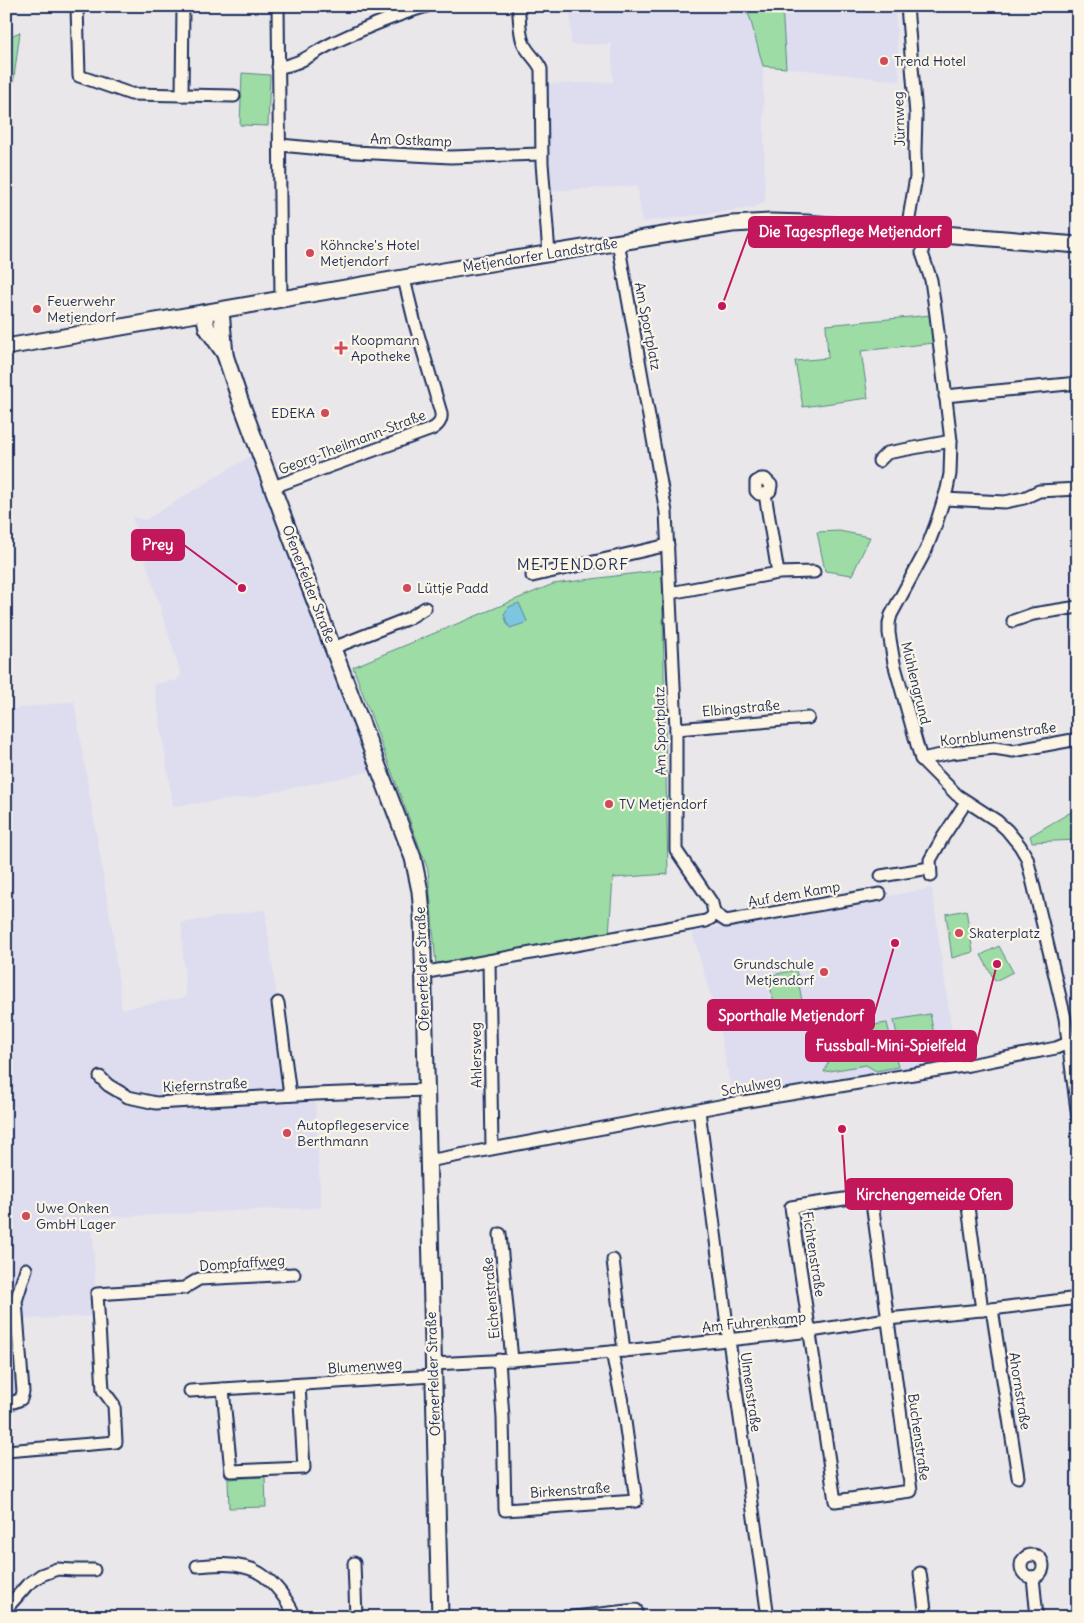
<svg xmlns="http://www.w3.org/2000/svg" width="1084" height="1623" font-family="Delius,sans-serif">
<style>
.built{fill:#ddddef;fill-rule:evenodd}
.green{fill:#9ddca5;stroke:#5c8682}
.water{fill:#7ec5df;stroke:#5689ab}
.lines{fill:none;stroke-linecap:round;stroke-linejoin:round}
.street-casing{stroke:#1b2f5e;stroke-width:15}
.secondary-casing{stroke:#1b2f5e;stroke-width:19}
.street{stroke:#fcf5e5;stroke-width:11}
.secondary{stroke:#fcf5e5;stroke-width:15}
.poi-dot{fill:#d1495b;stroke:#fcf5e5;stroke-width:2}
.labels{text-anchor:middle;stroke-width:4.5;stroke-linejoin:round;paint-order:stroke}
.poi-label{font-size:14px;fill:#1b2f5e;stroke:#fcf5e5;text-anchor:start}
.street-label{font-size:14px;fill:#1b2f5e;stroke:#fcf5e5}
.quarter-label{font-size:16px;letter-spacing:1px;fill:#1b2f5e;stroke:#fcf5e5}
.leader{fill:none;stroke:#c2185b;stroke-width:2}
.callout-dot{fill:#c2185b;stroke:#fcf5e5;stroke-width:2}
.callout{fill:#c2185b;stroke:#c2185b;stroke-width:2}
.callout-label{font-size:15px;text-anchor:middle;font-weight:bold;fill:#fff}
</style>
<rect width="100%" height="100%" fill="#eae7eb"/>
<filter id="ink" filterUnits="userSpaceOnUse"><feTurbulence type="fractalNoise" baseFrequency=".02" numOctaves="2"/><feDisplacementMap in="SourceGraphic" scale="10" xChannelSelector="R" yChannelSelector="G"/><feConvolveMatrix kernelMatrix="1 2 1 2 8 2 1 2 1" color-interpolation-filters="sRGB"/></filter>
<g filter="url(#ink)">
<g class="built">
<path d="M 570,6 L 744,6 L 750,18 L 763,66 L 765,202 L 753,208 L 642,222 L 637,186 L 550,191 L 545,84 L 613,82 L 611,44 L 571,45 Z"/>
<path d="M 782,6 L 895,6 L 900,81 L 786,68 Z"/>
<path d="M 252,455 L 372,771 L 252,797 L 173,806 L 154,684 L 177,680 L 181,675 L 132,517 L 145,520 Z"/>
<path d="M 74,701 L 113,934 L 122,1009 L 186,997 L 181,923 L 265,909 L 290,1095 L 315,1094 L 321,1208 L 276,1209 L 92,1218 L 97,1316 L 11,1320 L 17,1395 L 6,1396 L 6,710 ZM 275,1095 L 156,1103 L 131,1097 Z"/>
<path d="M 932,888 L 956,1061 L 733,1098 L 716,1013 L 692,932 Z"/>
</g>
<g class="green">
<path d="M 744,6 L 782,6 L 786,68 L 763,66 L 750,18 Z"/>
<path d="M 20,32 L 8,123 L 6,124 L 6,38 Z"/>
<path d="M 242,73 L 270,75 L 268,126 L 240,125 Z"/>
<path d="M 931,315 L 934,343 L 861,351 L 868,398 L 803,407 L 795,361 L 828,358 L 826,325 Z"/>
<path d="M 839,531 L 870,537 L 852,575 L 825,571 L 817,532 Z"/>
<path d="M 662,570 L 668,874 L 613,878 L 609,935 L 436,965 L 428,870 L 353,667 L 553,584 Z"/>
<path d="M 1078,808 L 1078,840 L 1032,842 L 1030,836 Z"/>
<path d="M 966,910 L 973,952 L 952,958 L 946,914 Z"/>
<path d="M 999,946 L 1013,972 L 995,981 L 981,955 Z"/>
<path d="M 796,970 L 803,1006 L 776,1012 L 768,976 Z"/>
<path d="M 930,1014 L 937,1050 L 901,1058 L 894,1020 Z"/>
<path d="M 835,1017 L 866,1026 L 887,1023 L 898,1067 L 876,1071 L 866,1065 L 824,1072 L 839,1038 Z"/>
<path d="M 265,1477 L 266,1507 L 229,1508 L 228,1479 Z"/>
</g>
<path class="water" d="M 519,603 L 527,621 L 525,623 L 510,628 L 507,623 L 504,614 L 509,607 Z"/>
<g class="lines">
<g class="street-casing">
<g id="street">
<path d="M 77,6 L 79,76 L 131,94 L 182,95 L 183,6"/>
<path d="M 278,6 L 281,300"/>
<path d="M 518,6 C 520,18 519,32 523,42 C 527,53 536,58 541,69 L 542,163 L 549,254"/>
<path d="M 278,67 C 302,65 316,50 337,41 C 367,27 396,15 427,6"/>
<path d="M 182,95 L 234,96"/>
<path d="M 280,145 L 355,152 L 451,157 L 541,154"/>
<path d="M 907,230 L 916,177 L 915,151 L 916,115 L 907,6"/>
<path d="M 924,233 L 922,253 L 931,280 L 936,315 L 951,441 L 950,474 L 947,489 L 936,524 L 926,550 L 891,615 L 889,623 L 889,633 L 894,663 L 921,759 L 957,795 L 997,821 L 1007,830 L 1020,846 L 1027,858 L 1065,1018 L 1078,1118"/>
<path d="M 945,396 L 1078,383"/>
<path d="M 879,461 L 887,453 L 951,441"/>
<path d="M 273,487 L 432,429 C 439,425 442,421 441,413 L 415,324 L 404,279"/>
<path d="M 944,499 L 1005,502 L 1024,498 L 1039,491 L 1078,489"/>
<path d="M 778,573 L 814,572"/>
<path d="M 532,576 L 668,545"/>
<path d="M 670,593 L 778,573 L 765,494 L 770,491 L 771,485 L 765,479 L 761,479 L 756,482 L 756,491 L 759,494 L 765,494"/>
<path d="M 1013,621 L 1033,614 L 1078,607"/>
<path d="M 333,648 L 409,618 L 425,608"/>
<path d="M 676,729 L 808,718"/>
<path d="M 921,759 L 951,753 L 994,748 L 1013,751 L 1078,739"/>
<path d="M 881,876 L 930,868"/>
<path d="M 931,876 L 930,860 L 943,837 L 966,802"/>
<path d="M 714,913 L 726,921 L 880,894"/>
<path d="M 489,961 L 492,1148"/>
<path d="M 422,973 L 706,921 L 711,918 L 714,913 L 712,903 L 676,850 L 676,729 L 666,512 L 618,242"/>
<path d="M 278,1003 L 290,1095"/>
<path d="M 100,1077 L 108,1085 L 128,1097 L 156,1103 L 315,1094 L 426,1090"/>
<path d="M 699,1111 L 729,1340 L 768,1617"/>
<path d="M 428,1161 L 730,1104 L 969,1065 L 1056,1048 L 1078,1039"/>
<path d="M 966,1192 L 982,1310"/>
<path d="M 871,1195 L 911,1491 L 835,1501 L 791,1207 Z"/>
<path d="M 500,1234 L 512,1360"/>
<path d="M 613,1260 L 624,1351"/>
<path d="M 992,1309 L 1018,1477"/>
<path d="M 499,1360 L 503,1418 L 505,1510 L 636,1501 L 623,1407 L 612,1352"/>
<path d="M 433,1364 L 512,1360 L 624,1351 L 811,1331 L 887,1319 L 992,1309 L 1078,1298"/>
<path d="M 223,1389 L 231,1471 L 304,1468 L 299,1385"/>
<path d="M 190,1391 L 433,1376"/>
<path d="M 6,1402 L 14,1402 L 21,1399 L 23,1392 L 16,1301 L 26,1269"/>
<path d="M 6,1451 L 116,1442 L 114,1405 L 103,1390 L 97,1294 L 184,1288 L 199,1279 L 294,1274"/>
<circle cx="1032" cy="1566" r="11"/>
<path d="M 354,1563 L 356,1617"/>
<path d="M 197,1566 C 213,1565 228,1563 244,1567 C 267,1571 286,1596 295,1617"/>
<path d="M 920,1573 L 926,1617"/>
<path d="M 1033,1577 L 1037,1617"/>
<path d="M 6,1609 L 27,1585 L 41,1575 L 57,1569 L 74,1570 L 94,1570"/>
<path d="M 574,1617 L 636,1610 L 637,1617"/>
</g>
</g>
<g class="secondary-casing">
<g id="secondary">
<path d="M 221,311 L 225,355 L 240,400 L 308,583 L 413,858 L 420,891 L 422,915 L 440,1617"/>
<path d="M 204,314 L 207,328 L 225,354"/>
<path d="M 6,347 L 478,265 L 732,224 L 771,222 L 806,223 L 1078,245"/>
</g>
</g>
<use href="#street" class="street"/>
<use href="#secondary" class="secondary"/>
</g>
</g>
<g class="poi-dot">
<circle cx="884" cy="61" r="5"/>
<circle cx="310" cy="253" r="5"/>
<circle cx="37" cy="309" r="5"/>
<path d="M338.5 340.5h5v5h5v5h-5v5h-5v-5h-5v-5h5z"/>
<circle cx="325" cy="413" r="5"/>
<circle cx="407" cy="588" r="5"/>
<circle cx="609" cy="804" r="5"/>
<circle cx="959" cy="933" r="5"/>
<circle cx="824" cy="972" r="5"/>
<circle cx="287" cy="1133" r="5"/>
<circle cx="26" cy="1216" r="5"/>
</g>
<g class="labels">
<g class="poi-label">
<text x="894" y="66">Trend Hotel</text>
<text x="320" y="250">Köhncke's Hotel<tspan x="320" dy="16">Metjendorf</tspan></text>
<text x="47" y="306">Feuerwehr<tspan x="47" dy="16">Metjendorf</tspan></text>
<text x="351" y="345">Koopmann<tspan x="351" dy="16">Apotheke</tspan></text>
<text x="315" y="418" text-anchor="end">EDEKA</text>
<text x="417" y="593">Lüttje Padd</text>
<text x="619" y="809">TV Metjendorf</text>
<text x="969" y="938">Skaterplatz</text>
<text x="814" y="969" text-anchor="end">Grundschule<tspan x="814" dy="16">Metjendorf</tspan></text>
<text x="297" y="1130">Autopflegeservice<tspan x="297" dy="16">Berthmann</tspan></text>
<text x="36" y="1213">Uwe Onken<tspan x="36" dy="16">GmbH Lager</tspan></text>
</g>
<g class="street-label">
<text transform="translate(899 119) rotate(-92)" y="5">Jürnweg</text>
<text transform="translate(411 140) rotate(2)" y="5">Am Ostkamp</text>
<text transform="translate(540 255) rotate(-9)" y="5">Metjendorfer Landstraße</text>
<text transform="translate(648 326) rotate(79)" y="5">Am Sportplatz</text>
<text transform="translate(352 442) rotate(-21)" y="5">Georg-Theilmann-Straße</text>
<text transform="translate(309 584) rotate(69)" y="5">Ofenerfelder Straße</text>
<text transform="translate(916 683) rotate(76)" y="5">Mühlengrund</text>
<text transform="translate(741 708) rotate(-5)" y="5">Elbingstraße</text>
<text transform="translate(660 731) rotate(-91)" y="5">Am Sportplatz</text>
<text transform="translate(998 734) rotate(-7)" y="5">Kornblumenstraße</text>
<text transform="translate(794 894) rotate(-10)" y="5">Auf dem Kamp</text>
<text transform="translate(422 969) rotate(-92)" y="5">Ofenerfelder Straße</text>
<text transform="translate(476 1055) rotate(-91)" y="5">Ahlersweg</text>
<text transform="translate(205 1085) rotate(-3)" y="5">Kiefernstraße</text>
<text transform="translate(751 1086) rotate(-10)" y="5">Schulweg</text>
<text transform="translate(814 1254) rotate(81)" y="5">Fichtenstraße</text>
<text transform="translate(242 1263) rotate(-4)" y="5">Dompfaffweg</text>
<text transform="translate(491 1298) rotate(-95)" y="5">Eichenstraße</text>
<text transform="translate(754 1322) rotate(-6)" y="5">Am Fuhrenkamp</text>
<text transform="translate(365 1366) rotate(-4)" y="5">Blumenweg</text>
<text transform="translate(433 1374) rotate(-92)" y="5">Ofenerfelder Straße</text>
<text transform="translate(1020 1391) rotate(81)" y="5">Ahornstraße</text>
<text transform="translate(751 1392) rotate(82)" y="5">Ulmenstraße</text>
<text transform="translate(919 1437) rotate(82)" y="5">Buchenstraße</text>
<text transform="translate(570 1490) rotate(-4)" y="5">Birkenstraße</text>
</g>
<g class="quarter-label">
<text x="573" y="570">METJENDORF</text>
</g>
</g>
<path class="leader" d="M722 306L749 232M242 588L184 545M895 943L874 1015M997 964L976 1046M842 1129L846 1194"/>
<g class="callout-dot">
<circle cx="722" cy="306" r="5"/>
<circle cx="242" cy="588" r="5"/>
<circle cx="895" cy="943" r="5"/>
<circle cx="997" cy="964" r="5"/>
<circle cx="842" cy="1129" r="5"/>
</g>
<g class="callout">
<rect x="749" y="217" width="202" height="30" rx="5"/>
<rect x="132" y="530" width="52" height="30" rx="5"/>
<rect x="708" y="1000" width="166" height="30" rx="5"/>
<rect x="806" y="1031" width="170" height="30" rx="5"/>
<rect x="846" y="1179" width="166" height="30" rx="5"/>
</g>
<g class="callout-label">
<text x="850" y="237">Die Tagespflege Metjendorf</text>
<text x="158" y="550">Prey</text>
<text x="791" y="1021">Sporthalle Metjendorf</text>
<text x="891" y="1051">Fussball-Mini-Spielfeld</text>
<text x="929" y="1200">Kirchengemeide Ofen</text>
</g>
<rect width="1084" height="1623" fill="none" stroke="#fcf5e5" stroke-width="25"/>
<rect x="12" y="12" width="1059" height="1598" fill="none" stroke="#1b2f5e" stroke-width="2" filter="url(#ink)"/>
</svg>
